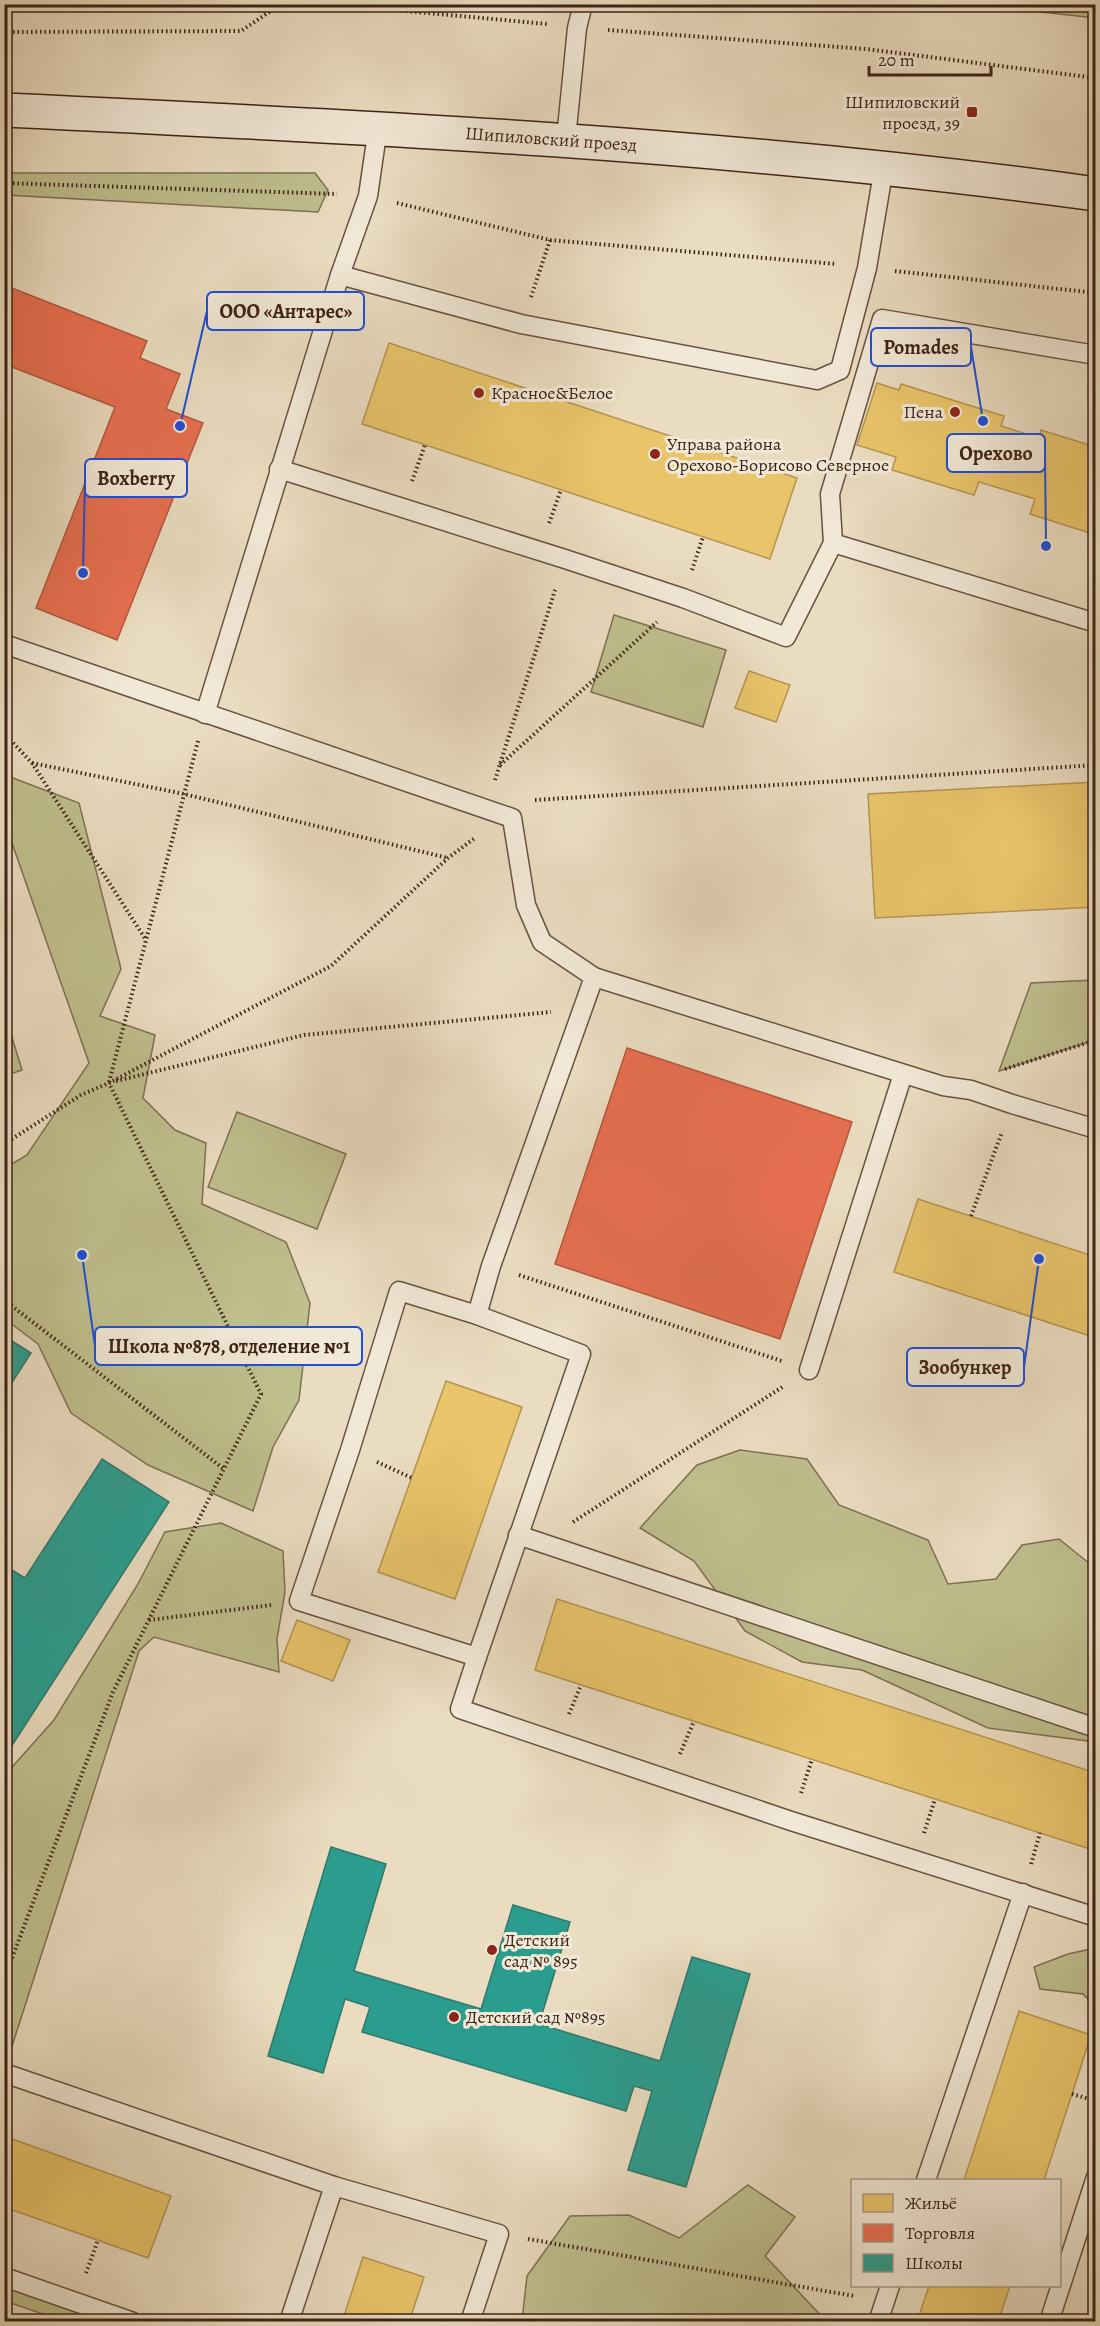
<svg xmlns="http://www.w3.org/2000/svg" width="1100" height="2326" font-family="Alegreya,serif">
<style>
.green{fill:#bfbe8d;stroke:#7e7052;stroke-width:1.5}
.homes{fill:#e9c46a;stroke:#b59451;stroke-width:1.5}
.shops{fill:#e76f51;stroke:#b4583f;stroke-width:1.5}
.schools{fill:#2a9d8f;stroke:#30786b;stroke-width:1.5}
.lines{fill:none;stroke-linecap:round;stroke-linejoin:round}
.service-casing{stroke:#685140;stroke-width:21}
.secondary-casing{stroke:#3d2316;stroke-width:36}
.path{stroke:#3d2316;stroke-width:4;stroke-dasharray:1.5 3;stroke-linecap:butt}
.service{stroke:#f1e8d6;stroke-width:18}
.secondary{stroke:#f1e8d6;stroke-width:33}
.poi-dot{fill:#8f2418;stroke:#f1e8d6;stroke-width:2}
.labels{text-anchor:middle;stroke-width:6;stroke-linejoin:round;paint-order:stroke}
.poi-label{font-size:18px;fill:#3d2316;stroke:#f1e8d6;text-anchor:start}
.street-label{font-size:18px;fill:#3d2316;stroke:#f1e8d6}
.leader{fill:none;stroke:#1d4ed8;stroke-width:2}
.callout-dot{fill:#1d4ed8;stroke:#f1e8d6;stroke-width:2}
.callout{fill:#f1e8d6;stroke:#1d4ed8;stroke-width:2}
.callout-label{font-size:20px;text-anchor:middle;font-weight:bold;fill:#3d2316}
</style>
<rect width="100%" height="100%" fill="#eadcc0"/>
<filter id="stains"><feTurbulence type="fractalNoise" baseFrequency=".00333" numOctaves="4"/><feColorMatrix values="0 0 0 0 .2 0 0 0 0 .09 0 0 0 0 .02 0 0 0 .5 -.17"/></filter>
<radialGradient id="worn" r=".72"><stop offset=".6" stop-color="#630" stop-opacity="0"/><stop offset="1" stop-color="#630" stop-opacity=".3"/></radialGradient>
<g class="green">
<path d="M 979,5 L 1095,5 L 1095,18 Z"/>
<path d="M 4,173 L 315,173 L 328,190 L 318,212 L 5,195 Z"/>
<path d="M 614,615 L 726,650 L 703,727 L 591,692 Z"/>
<path d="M 5,775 L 79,803 L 121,969 L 100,1016 L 155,1035 L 143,1098 L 175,1130 L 206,1143 L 202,1204 L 286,1242 L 310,1303 L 299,1400 L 273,1447 L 253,1511 L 148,1465 L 71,1413 L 38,1344 L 5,1319 L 5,1168 L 27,1155 L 89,1063 L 5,823 Z"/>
<path d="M 1095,980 L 1095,1040 L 999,1071 L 1031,983 Z"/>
<path d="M 4,1011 L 22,1070 L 5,1076 L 4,1076 Z"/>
<path d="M 237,1112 L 346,1154 L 317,1229 L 208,1187 Z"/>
<path d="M 740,1450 L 807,1459 L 839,1505 L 928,1540 L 948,1584 L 996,1579 L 1022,1545 L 1059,1539 L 1095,1568 L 1095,1745 L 1088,1741 L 988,1728 L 862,1670 L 802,1662 L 745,1631 L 694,1561 L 640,1528 L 697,1465 Z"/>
<path d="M 221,1523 L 283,1551 L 285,1592 L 277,1639 L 279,1672 L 154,1637 L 139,1651 L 5,2068 L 5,1775 L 54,1720 L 138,1584 L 165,1532 Z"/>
<path d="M 1095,1948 L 1095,2006 L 1083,1994 L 1040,1989 L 1034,1967 L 1068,1954 Z"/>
<path d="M 748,2185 L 795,2217 L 765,2256 L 826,2321 L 522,2321 L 527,2276 L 570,2216 L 629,2215 L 679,2238 Z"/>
<path d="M 5,2281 L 115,2322 L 63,2321 L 5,2301 Z"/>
</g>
<g class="homes">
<path d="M 389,343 L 797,478 L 770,559 L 362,424 Z"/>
<path d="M 877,383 L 899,390 L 901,384 L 1004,416 L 1001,426 L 1039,438 L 1041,430 L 1096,447 L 1096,535 L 1030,514 L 1035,499 L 979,482 L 974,495 L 892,470 L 896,457 L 857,445 Z"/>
<path d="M 749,671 L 790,685 L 776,722 L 735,708 Z"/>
<path d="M 1096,782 L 1096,907 L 875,918 L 868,794 Z"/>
<path d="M 918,1199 L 1096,1257 L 1096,1338 L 894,1272 Z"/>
<path d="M 446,1381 L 522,1407 L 455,1599 L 378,1572 Z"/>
<path d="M 557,1599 L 1096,1773 L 1096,1851 L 535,1670 Z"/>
<path d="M 297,1620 L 350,1640 L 333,1681 L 281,1661 Z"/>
<path d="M 1019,2011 L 1091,2035 L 1072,2094 L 1044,2180 L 964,2180 Z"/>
<path d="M 4,2136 L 171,2196 L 148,2258 L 4,2207 Z"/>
<path d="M 363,2257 L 424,2277 L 409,2322 L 342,2322 Z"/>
<path d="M 929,2286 L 1010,2286 L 998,2322 L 917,2322 Z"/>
</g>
<g class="shops">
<path d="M 4,285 L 147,341 L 140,358 L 180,374 L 166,409 L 203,423 L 117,640 L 36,608 L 115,407 L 4,364 Z"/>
<path d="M 627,1048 L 852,1122 L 780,1339 L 555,1264 Z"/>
</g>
<g class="schools">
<path d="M 4,1336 L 31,1353 L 4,1395 Z"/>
<path d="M 102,1459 L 169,1502 L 4,1758 L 4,1565 L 25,1578 Z"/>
<path d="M 331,1847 L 386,1864 L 354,1971 L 481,2009 L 513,1905 L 570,1922 L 539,2024 L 660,2061 L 692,1957 L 750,1974 L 686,2187 L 628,2170 L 652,2091 L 634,2086 L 626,2111 L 362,2032 L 370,2007 L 345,1999 L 323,2073 L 268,2056 Z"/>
</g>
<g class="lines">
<g class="service-casing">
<g id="service">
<path d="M 566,139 L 577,28 L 583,4"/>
<path d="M 340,275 L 521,324 L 817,380 L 840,370 L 867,268 L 884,167"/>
<path d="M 1096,355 L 882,319 L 830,494 L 833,543 L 1096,623"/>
<path d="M 279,469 L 565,559 L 683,598 L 786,637 L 833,543"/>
<path d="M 4,644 L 512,818 L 526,905 L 542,942 L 594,977 L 943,1086 L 971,1090 L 1012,1104 L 1096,1129"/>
<path d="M 205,714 L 340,275 L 368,196 L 378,127"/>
<path d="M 399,1291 L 477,1315 L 581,1354 L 477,1657 L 299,1601 L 350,1450 Z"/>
<path d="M 477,1315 L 491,1266 L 594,977"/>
<path d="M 809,1370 L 903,1074"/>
<path d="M 518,1535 L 1096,1728"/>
<path d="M 477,1657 L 460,1709 L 791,1821 L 1096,1917"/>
<path d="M 4,2073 L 334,2186 L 499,2234 L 470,2322"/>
<path d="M 926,2180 L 1023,1893"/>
<path d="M 4,2277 L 133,2322"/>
<path d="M 289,2322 L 334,2186"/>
<path d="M 878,2322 L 890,2286"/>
<path d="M 1049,2322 L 1096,2177"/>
</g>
</g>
<g class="secondary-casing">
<path id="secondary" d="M 4,110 C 369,127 734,144 1096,194"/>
</g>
<g class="path">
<path d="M 330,4 L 547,24"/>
<path d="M 608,30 L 866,49 L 1096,78"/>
<path d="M 4,32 L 241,31 L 281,4"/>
<path d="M 4,183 L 337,194"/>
<path d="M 397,203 L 550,240 L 837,264"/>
<path d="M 895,271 L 1096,293"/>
<path d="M 531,297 L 550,240"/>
<path d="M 412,481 L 425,445"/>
<path d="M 549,523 L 561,490"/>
<path d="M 692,570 L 703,537"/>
<path d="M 4,733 L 32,763 L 146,940"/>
<path d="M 32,763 L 184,794 L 448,858"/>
<path d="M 500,765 L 657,622"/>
<path d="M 495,780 L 556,587"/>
<path d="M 535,800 L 1096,765"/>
<path d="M 1005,1069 L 1096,1040"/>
<path d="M 116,1081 L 304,1035 L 551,1012"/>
<path d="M 109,1082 L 198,741"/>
<path d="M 4,1144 L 81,1095 L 109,1083 L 331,966 L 448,858 L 476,837"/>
<path d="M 971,1216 L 1002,1132"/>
<path d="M 519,1275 L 782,1361"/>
<path d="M 4,1300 L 224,1469"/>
<path d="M 377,1462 L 412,1478"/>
<path d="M 573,1522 L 784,1386"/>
<path d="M 149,1620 L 272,1605"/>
<path d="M 569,1714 L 581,1685"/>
<path d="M 680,1754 L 694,1721"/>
<path d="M 801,1793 L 812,1759"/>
<path d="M 924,1833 L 935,1799"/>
<path d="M 1031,1864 L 1040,1833"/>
<path d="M 4,1979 L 113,1692 L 261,1394 L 109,1083"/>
<path d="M 1072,2094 L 1096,2101"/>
<path d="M 528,2239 L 854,2296"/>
<path d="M 86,2273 L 98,2240"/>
</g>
<use href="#service" class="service"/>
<use href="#secondary" class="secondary"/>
</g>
<g class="poi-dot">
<rect x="966" y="106" width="12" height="12" rx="3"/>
<circle cx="479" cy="393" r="6"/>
<circle cx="955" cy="412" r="6"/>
<circle cx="655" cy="454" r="6"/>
<circle cx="492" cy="1950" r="6"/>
<circle cx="454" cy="2017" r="6"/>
</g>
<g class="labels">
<g class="poi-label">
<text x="960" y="108" text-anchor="end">Шипиловский<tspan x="960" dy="21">проезд, 39</tspan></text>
<text x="491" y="399">Красное&amp;Белое</text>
<text x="943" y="418" text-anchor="end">Пена</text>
<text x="667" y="450">Управа района<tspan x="667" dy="21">Орехово-Борисово Северное</tspan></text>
<text x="504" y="1946">Детский<tspan x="504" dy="21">сад № 895</tspan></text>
<text x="466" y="2023">Детский сад №895</text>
</g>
<g class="street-label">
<text transform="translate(551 139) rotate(4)" y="6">Шипиловский проезд</text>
</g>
</g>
<path class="leader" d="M180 426L207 311M983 421L971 347M1046 546L1045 453M83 573L85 478M82 1255L95 1346M1039 1259L1024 1367"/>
<g class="callout-dot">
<circle cx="180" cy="426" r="6"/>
<circle cx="983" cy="421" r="6"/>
<circle cx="1046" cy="546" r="6"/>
<circle cx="83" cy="573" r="6"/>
<circle cx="82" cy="1255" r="6"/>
<circle cx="1039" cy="1259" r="6"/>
</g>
<g class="callout">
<rect x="207" y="292" width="157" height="38" rx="6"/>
<rect x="871" y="328" width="100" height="38" rx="6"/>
<rect x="947" y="434" width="98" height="38" rx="6"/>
<rect x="85" y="459" width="102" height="38" rx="6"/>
<rect x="95" y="1327" width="267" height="38" rx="6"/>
<rect x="907" y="1348" width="117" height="38" rx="6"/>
</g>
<g class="callout-label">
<text x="286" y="318">ООО «Антарес»</text>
<text x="921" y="354">Pomades</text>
<text x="996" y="460">Орехово</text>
<text x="136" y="485">Boxberry</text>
<text x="229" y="1353">Школа №878, отделение №1</text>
<text x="965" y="1374">Зообункер</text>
</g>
<rect width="1100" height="2326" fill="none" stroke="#eadcc0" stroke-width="24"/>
<rect x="6" y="6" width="1088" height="2314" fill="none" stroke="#3d2316" stroke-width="3"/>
<rect x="12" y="12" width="1076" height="2302" fill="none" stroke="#3d2316" stroke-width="1.5"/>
<rect x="851" y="2179" width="210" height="108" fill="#f1e8d6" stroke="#a99989" stroke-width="1.5"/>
<rect x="863" y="2194" width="30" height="18" fill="#e9c46a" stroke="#a99989" stroke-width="1.5"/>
<text x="905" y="2209" font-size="18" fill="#3d2316">Жильё</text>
<rect x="863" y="2224" width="30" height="18" fill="#e76f51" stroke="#a99989" stroke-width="1.5"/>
<text x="905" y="2239" font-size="18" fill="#3d2316">Торговля</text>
<rect x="863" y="2254" width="30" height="18" fill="#2a9d8f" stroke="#a99989" stroke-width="1.5"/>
<text x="905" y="2269" font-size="18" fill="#3d2316">Школы</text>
<path d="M869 66v9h122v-9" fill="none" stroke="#3d2316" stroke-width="3"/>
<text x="878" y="66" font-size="18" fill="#3d2316" stroke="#f1e8d6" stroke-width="4.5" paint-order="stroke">20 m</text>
<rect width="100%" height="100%" filter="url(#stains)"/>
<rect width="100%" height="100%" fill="url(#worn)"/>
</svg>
